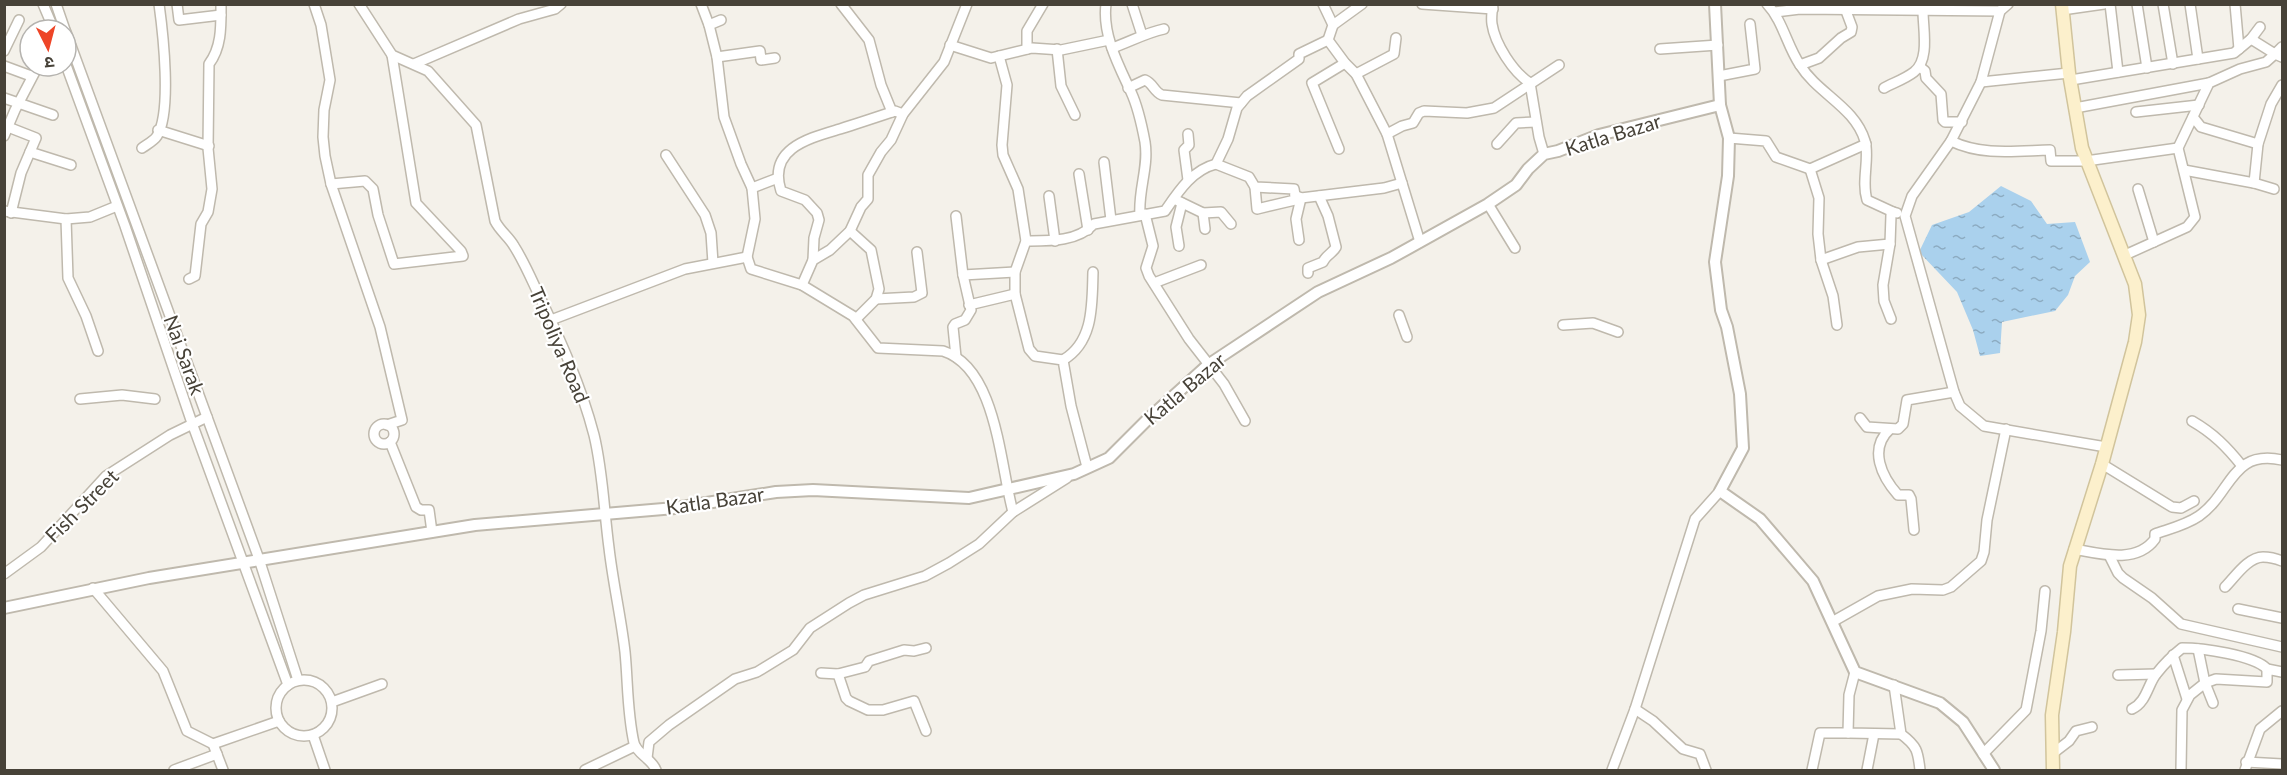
<svg xmlns="http://www.w3.org/2000/svg" width="2287" height="775" font-family="Lato,'Noto Sans Devanagari',sans-serif">
<style>
.water{fill:url(#water-ripples)}
.lines{fill:none;stroke-linecap:round;stroke-linejoin:round}
.minor-casing{stroke:#bfb9ad;stroke-width:12}
.tertiary-casing{stroke:#bfb9ad;stroke-width:14}
.secondary-casing{stroke:#d1c49c;stroke-width:15}
.minor{stroke:#fff;stroke-width:9}
.tertiary{stroke:#fff;stroke-width:10}
.secondary{stroke:#fcf0cc;stroke-width:12}
.labels{text-anchor:middle;stroke-width:4.5;stroke-linejoin:round;paint-order:stroke}
.street-label{font-size:20px;fill:#474238;stroke:#fff}
</style>
<defs>
<pattern id="water-ripples" width="26" height="14" patternUnits="userSpaceOnUse" patternTransform="scale(1.5)"><rect width="26" height="14" fill="#aad1ed"/><path d="M2 4q2-2 4 0t4 0M15 11q2-2 4 0t4 0" fill="none" stroke="#8cabc1"/></pattern>
</defs>
<rect width="100%" height="100%" fill="#f4f1ea"/>
<path class="water" d="M 2001,186 L 2031,201 L 2047,224 L 2075,222 L 2090,262 L 2075,276 L 2068,295 L 2055,311 L 2002,322 L 2000,353 L 1980,356 L 1973,330 L 1957,292 L 1919,252 L 1932,225 L 1969,212 Z"/>
<g class="lines">
<g class="minor-casing">
<g id="minor">
<path d="M 43,4 L 54,30"/>
<path d="M 56,4 L 65,30"/>
<path d="M 177,4 L 179,20 L 221,15"/>
<path d="M 314,4 L 321,25 L 330,80 L 324,110 L 323,137 L 325,156 L 331,184 L 380,327 L 402,420 L 387,425"/>
<path d="M 359,4 L 392,55 L 428,71 L 476,125 L 495,221 C 500,231 509,237 514,246 C 523,260 530,276 537,291 C 559,337 581,385 594,435 C 603,472 604,511 609,548 C 613,583 621,617 625,652 C 628,682 627,712 634,743 C 637,754 652,759 656,770"/>
<path d="M 701,4 L 709,25 L 717,57 L 724,117 L 741,164 L 752,188 L 755,219 L 747,257"/>
<path d="M 841,4 L 869,40 L 881,85 L 892,112"/>
<path d="M 1106,4 C 1102,35 1119,66 1131,92 C 1138,107 1142,126 1145,142 C 1149,167 1138,190 1140,215"/>
<path d="M 1132,4 L 1142,35"/>
<path d="M 1323,4 L 1333,25 L 1328,40 L 1345,63 L 1356,74 L 1387,134 L 1420,242"/>
<path d="M 1422,4 L 1493,9"/>
<path d="M 1493,4 C 1492,11 1491,18 1492,24 C 1495,44 1513,72 1530,83"/>
<path d="M 1767,4 C 1783,21 1787,46 1800,65 C 1818,94 1855,107 1865,141 C 1870,158 1861,181 1867,200 L 1893,212"/>
<path d="M 2110,4 L 2118,72"/>
<path d="M 2137,4 L 2147,68"/>
<path d="M 2163,4 L 2173,64"/>
<path d="M 2190,4 L 2198,59"/>
<path d="M 2235,4 L 2239,49"/>
<path d="M 2062,10 L 2104,4"/>
<path d="M 2000,11 L 1981,82 L 2069,73"/>
<path d="M 1775,12 L 1800,9 L 2000,11 L 2008,4"/>
<path d="M 709,25 L 721,20"/>
<path d="M 1333,25 L 1362,4"/>
<path d="M 66,32 L 259,559 L 298,680"/>
<path d="M 950,45 L 991,58 L 1032,48 L 1061,50 L 1109,40"/>
<path d="M 2282,47 L 2275,54 L 2282,57"/>
<path d="M 1112,48 C 1130,42 1145,33 1164,29"/>
<path d="M 1027,49 L 1027,31 L 1043,4"/>
<path d="M 1057,49 L 1061,86 L 1075,115"/>
<path d="M 1660,49 L 1718,45"/>
<path d="M 4,51 L 19,20"/>
<path d="M 999,56 L 1007,85 L 1002,145 L 1003,155 L 1018,189 L 1026,241 L 1015,272 L 1015,294 L 1029,349 L 1035,356 L 1063,360 L 1071,406 L 1087,467"/>
<path d="M 717,57 L 760,51 L 761,60 L 775,58"/>
<path d="M 414,64 L 519,19 L 555,9 L 561,4"/>
<path d="M 66,65 L 125,226 L 192,423 L 288,685"/>
<path d="M 1800,65 L 1819,58 L 1841,38 L 1851,32 L 1852,27 L 1846,11"/>
<path d="M 4,66 L 31,76"/>
<path d="M 1920,67 L 1925,71 L 1926,78 L 1941,94 L 1943,120 L 1945,122 L 1962,122"/>
<path d="M 1356,74 L 1394,54 L 1396,38"/>
<path d="M 1719,76 L 1755,69 L 1750,24"/>
<path d="M 2071,80 L 2234,53 L 2251,39 L 2260,27"/>
<path d="M 1981,82 L 1951,141 L 1912,196 L 1905,216 L 1954,392 L 1960,406 L 1984,426 L 2106,447"/>
<path d="M 1530,83 L 1539,137 L 1544,154"/>
<path d="M 1128,88 L 1145,80 C 1153,83 1154,92 1162,95 L 1241,103"/>
<path d="M 1884,88 C 1893,83 1905,79 1914,72 C 1930,60 1923,29 1923,11"/>
<path d="M 4,98 L 53,115"/>
<path d="M 2075,108 L 2209,83"/>
<path d="M 2136,112 L 2199,105"/>
<path d="M 2193,117 L 2201,127 L 2258,144"/>
<path d="M 8,127 L 36,138 L 21,173 L 11,213"/>
<path d="M 158,130 L 209,146"/>
<path d="M 1188,134 L 1189,145 L 1184,150 L 1188,180"/>
<path d="M 1387,134 L 1402,126 L 1413,123 L 1419,113 L 1424,111 L 1467,113 L 1494,108 L 1559,65"/>
<path d="M 4,136 L 15,110 L 37,68"/>
<path d="M 1729,138 L 1766,141 L 1776,157 L 1810,169 L 1866,144"/>
<path d="M 1951,141 C 1982,156 2015,151 2050,150 L 2051,161 L 2086,161 L 2178,148"/>
<path d="M 1497,144 L 1516,123 L 1536,122"/>
<path d="M 142,148 C 146,145 154,141 157,136 C 172,112 163,33 159,4"/>
<path d="M 1339,149 L 1312,83 L 1345,63"/>
<path d="M 30,152 L 71,165"/>
<path d="M 666,155 L 705,215 L 711,233 L 713,263"/>
<path d="M 1104,162 L 1111,220"/>
<path d="M 1216,164 L 1249,177 L 1255,187 L 1294,189 L 1295,195 L 1301,198 L 1384,188 L 1402,183"/>
<path d="M 1810,169 L 1819,198 L 1818,234 L 1821,260 L 1833,296 L 1837,325"/>
<path d="M 2184,170 L 2254,183 L 2274,189"/>
<path d="M 1079,174 L 1088,230"/>
<path d="M 2254,183 L 2258,144 L 2271,104 L 2282,85"/>
<path d="M 331,184 L 365,181 L 373,189 L 378,215 L 394,264 L 463,256 L 461,251 L 416,203 L 392,55"/>
<path d="M 1255,187 L 1257,209 L 1295,200 L 1295,195"/>
<path d="M 752,188 L 778,178"/>
<path d="M 2138,189 L 2154,242"/>
<path d="M 1049,196 L 1055,241"/>
<path d="M 1174,199 L 1203,213 L 1221,212 L 1231,224"/>
<path d="M 1488,204 L 1515,248"/>
<path d="M 4,211 L 66,219 L 90,217 L 117,206"/>
<path d="M 1203,213 L 1205,229"/>
<path d="M 1145,214 L 1153,246 L 1146,268 L 1149,276 L 1189,339 L 1224,384 L 1245,421"/>
<path d="M 956,216 L 963,275 L 971,310 L 965,320 L 955,324 L 953,327 L 956,357"/>
<path d="M 66,219 L 68,278 L 86,316 L 98,351"/>
<path d="M 850,231 L 871,250 L 879,289 L 876,299 L 856,319"/>
<path d="M 1299,240 L 1296,219 L 1301,198"/>
<path d="M 1026,241 C 1049,241 1077,242 1094,224 L 1165,211 C 1178,192 1192,170 1216,164 L 1228,139 L 1237,108 L 1247,96 L 1299,59 L 1299,54 L 1328,40"/>
<path d="M 1179,246 L 1176,227 L 1182,203"/>
<path d="M 2125,255 L 2187,227 L 2195,217 L 2178,148 L 2209,83 L 2240,69 L 2266,62 L 2275,54 L 2251,39"/>
<path d="M 813,260 L 814,238 L 819,220 L 817,213 L 805,200 L 781,191 C 767,148 810,138 840,129 C 859,123 877,117 895,111 L 903,114"/>
<path d="M 1821,260 L 1858,247 L 1890,244"/>
<path d="M 1308,273 L 1308,268 L 1323,262 C 1326,255 1333,253 1336,247 L 1328,216 L 1319,196"/>
<path d="M 963,275 L 1015,272"/>
<path d="M 189,279 L 195,276 L 201,224 L 208,212 L 212,189 L 208,148 L 209,64 C 222,47 221,25 221,4"/>
<path d="M 1154,283 L 1201,265"/>
<path d="M 802,285 L 813,260 L 830,250 L 850,231 L 861,207 L 868,199 L 868,175 L 881,152 L 891,140 L 903,114 L 944,62 L 967,4"/>
<path d="M 876,299 L 914,297 L 922,293 L 917,252"/>
<path d="M 969,305 L 1015,294"/>
<path d="M 1399,315 L 1407,337"/>
<path d="M 1891,319 L 1884,301 L 1883,285 L 1890,244 L 1891,215 L 1893,212 L 1897,213"/>
<path d="M 551,320 L 685,269 L 747,257 L 751,269 L 802,285 L 853,316 L 878,348 L 943,351 C 997,368 1000,466 1013,512"/>
<path d="M 1563,325 L 1593,323 L 1618,332"/>
<path d="M 1063,360 C 1094,342 1092,304 1093,272"/>
<path d="M 80,399 L 122,395 L 155,399"/>
<path d="M 1860,418 L 1867,427 L 1898,429 L 1903,424 L 1907,400 L 1954,392"/>
<path d="M 2192,421 C 2213,433 2227,447 2242,466"/>
<circle cx="384" cy="434" r="10"/>
<path d="M 1890,429 C 1868,449 1882,477 1898,495 L 1909,495 L 1911,499 L 1914,530"/>
<path d="M 390,442 L 416,507 L 421,510 L 429,510 L 432,532"/>
<path d="M 2102,464 L 2172,507 L 2181,508 L 2194,501"/>
<path d="M 2074,549 C 2101,554 2137,564 2155,539 L 2155,534 C 2169,529 2186,525 2199,516 C 2232,493 2231,449 2282,460"/>
<path d="M 2109,555 L 2118,573 L 2123,578 L 2152,598 L 2181,624 L 2282,647"/>
<path d="M 4,574 L 41,547 L 106,476 L 170,435 L 207,417"/>
<path d="M 2225,587 C 2235,577 2248,557 2263,557 C 2269,557 2277,559 2282,561"/>
<path d="M 93,588 L 163,671 L 187,731 L 213,744 L 223,770"/>
<path d="M 2238,609 L 2282,618"/>
<path d="M 1832,622 L 1878,596 L 1912,589 L 1943,590 L 1951,587 L 1981,561 L 1984,552 L 1987,520 L 2006,429"/>
<path d="M 2198,649 L 2205,683 L 2213,703"/>
<path d="M 2173,655 L 2187,699"/>
<path d="M 1855,672 L 1849,695 L 1848,733 L 1901,734"/>
<path d="M 821,673 L 838,674 L 865,667 L 869,661 L 904,650 L 914,651 L 926,648"/>
<path d="M 838,674 L 846,698 L 849,701 L 868,710 L 883,710 L 914,701 L 926,731"/>
<path d="M 2118,675 L 2156,674"/>
<circle cx="304" cy="708" r="28"/>
<path d="M 1894,685 L 1901,734 C 1917,746 1918,751 1920,770"/>
<path d="M 332,702 L 382,684"/>
<path d="M 1635,709 L 1653,721 L 1683,749 L 1700,754 L 1706,770"/>
<path d="M 2132,709 C 2147,702 2148,683 2157,673 C 2164,664 2172,656 2182,648 C 2202,648 2254,655 2267,669"/>
<path d="M 313,735 L 325,770"/>
<path d="M 213,744 L 279,721"/>
<path d="M 1983,754 L 2026,710 L 2041,631 L 2045,591"/>
<path d="M 2052,754 L 2069,741 L 2076,731 L 2092,727"/>
<path d="M 647,758 L 649,742 L 669,725 L 735,679 L 757,672 L 793,650 L 810,628 L 849,603 L 864,595 L 925,576 L 949,563 L 979,544 L 1013,512 L 1067,478"/>
<path d="M 2246,762 L 2282,764"/>
<path d="M 174,770 L 217,754"/>
<path d="M 585,770 L 635,746"/>
<path d="M 1612,770 L 1635,709 L 1695,519 L 1720,491"/>
<path d="M 1812,770 L 1820,733 L 1848,733"/>
<path d="M 1867,770 L 1874,734"/>
<path d="M 2181,770 L 2182,710 L 2190,695 L 2205,683 L 2216,679 L 2267,682 L 2267,669 L 2282,672"/>
<path d="M 2245,770 L 2260,729 L 2282,711"/>
</g>
</g>
<g class="tertiary-casing">
<g id="tertiary">
<path d="M 1715,4 L 1720,105 L 1729,138 L 1728,176 L 1715,262 L 1721,310 L 1727,327 L 1740,394 L 1743,448 L 1720,491 L 1760,519 L 1813,581 L 1855,672 L 1940,703 L 1963,722 L 1994,770"/>
<path d="M 4,608 L 149,578 L 475,525 L 675,508 L 776,492 L 813,490 L 969,498 L 1074,474 L 1109,458 L 1146,421 L 1208,365 L 1318,292 L 1391,258 L 1488,204 L 1516,185 L 1528,169 L 1544,154 L 1558,151 L 1599,135 L 1720,105"/>
</g>
</g>
<g class="secondary-casing">
<path id="secondary" d="M 2053,770 L 2052,715 L 2064,632 L 2070,566 L 2102,464 L 2135,342 L 2139,315 L 2135,284 L 2082,148 L 2069,73 L 2062,4"/>
</g>
<use href="#minor" class="minor"/>
<use href="#tertiary" class="tertiary"/>
<use href="#secondary" class="secondary"/>
</g>
<g class="labels">
<g class="street-label">
<text transform="translate(1613 135) rotate(-17)" y="7">Katla Bazar</text>
<text transform="translate(559 345) rotate(67)" y="7">Tripoliya Road</text>
<text transform="translate(184 355) rotate(70)" y="7">Nai Sarak</text>
<text transform="translate(1185 389) rotate(-40)" y="7">Katla Bazar</text>
<text transform="translate(715 501) rotate(-8)" y="7">Katla Bazar</text>
<text transform="translate(82 506) rotate(-45)" y="7">Fish Street</text>
</g>
</g>
<rect width="2287" height="775" fill="none" stroke="#474238" stroke-width="12"/>
<g transform="translate(48 48) rotate(174)"><circle r="28" fill="#ffffff" stroke="#b5b3af" stroke-width="1.5"/>
<path d="M0-4.5L10 22L0 15L-10 22Z" fill="#ee4527"/>
<text y="-9" font-size="16" font-weight="bold" text-anchor="middle" fill="#474238">उ</text>
</g>
</svg>
